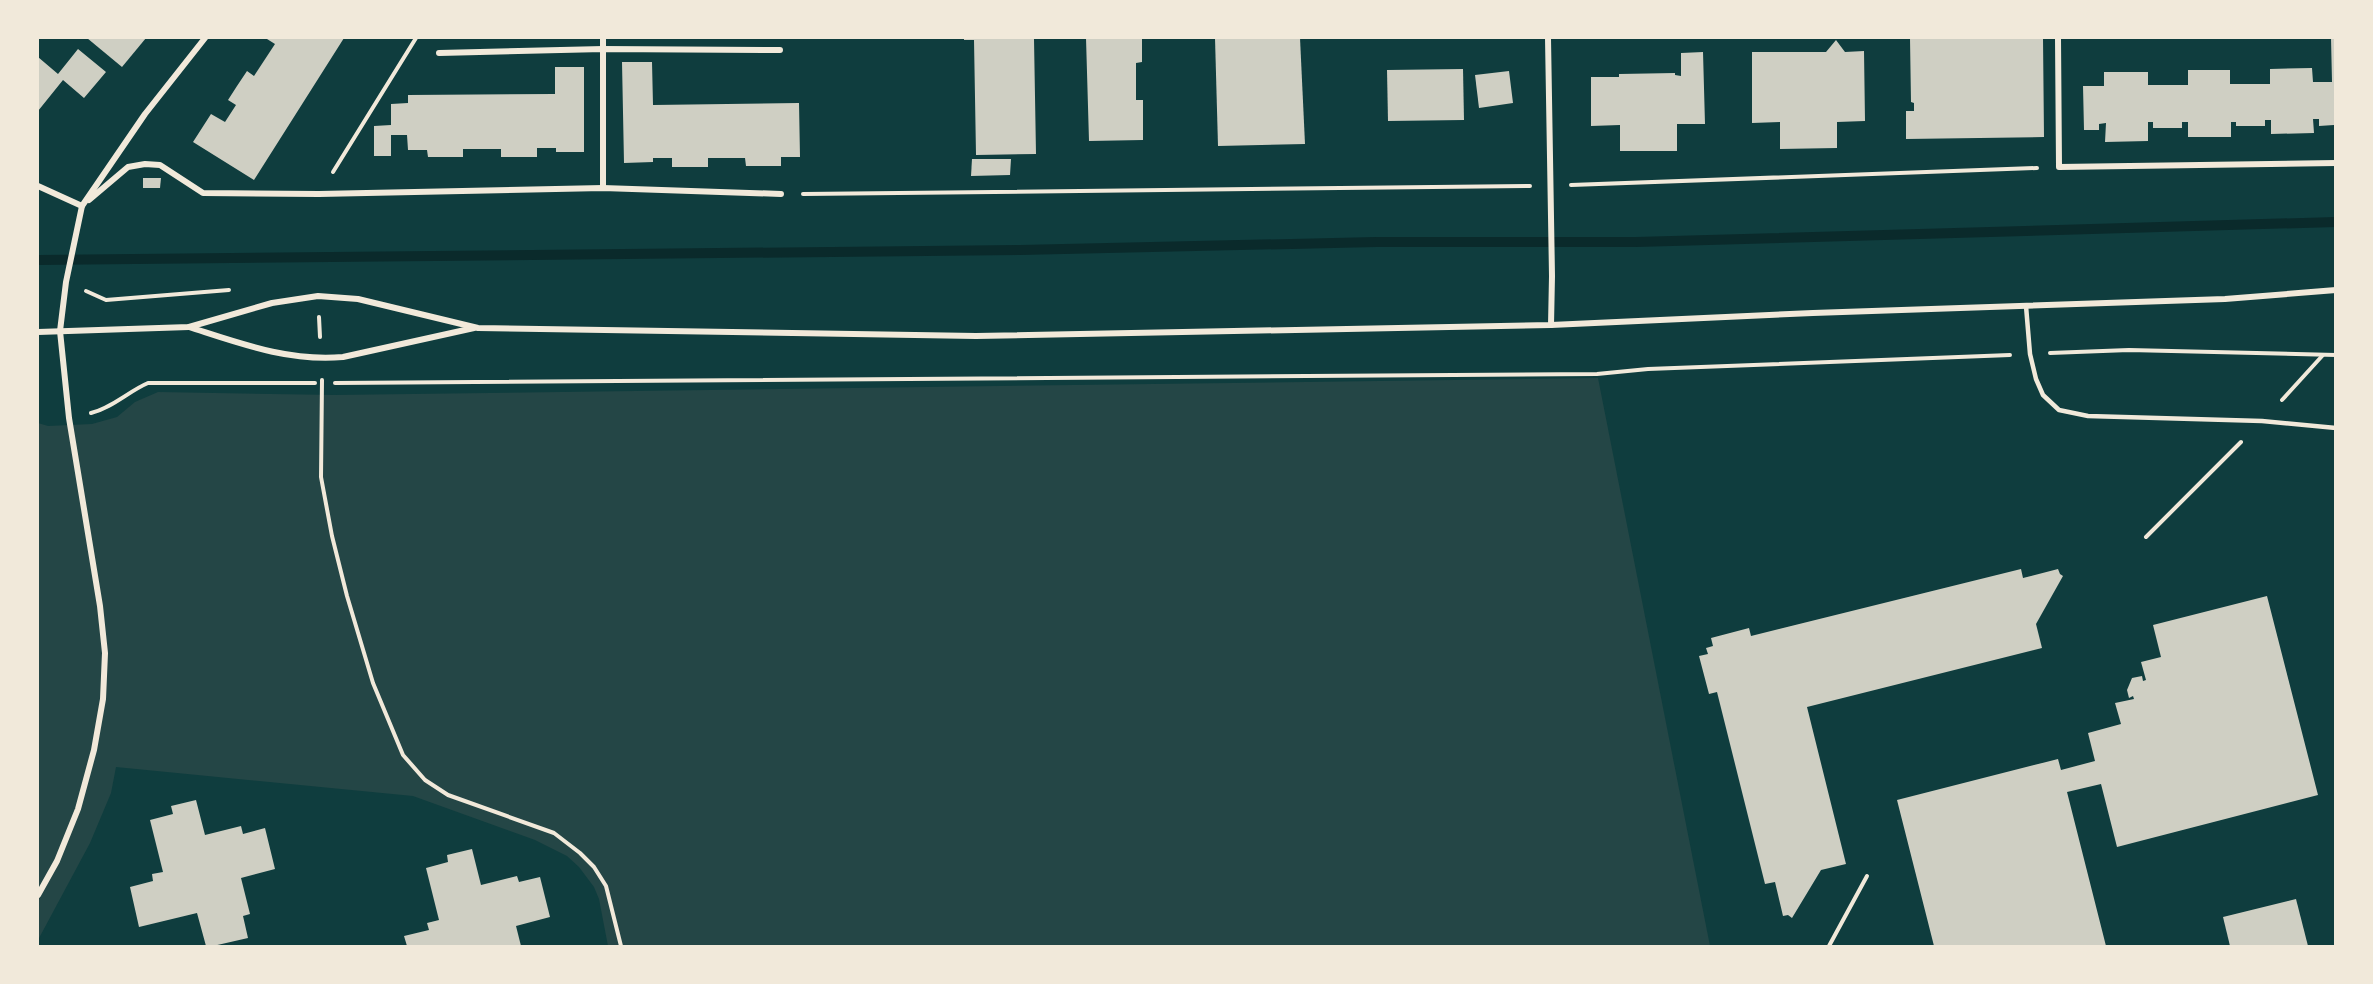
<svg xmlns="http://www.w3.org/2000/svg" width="2373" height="984" font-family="'Source Serif 4',serif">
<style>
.green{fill:#244646}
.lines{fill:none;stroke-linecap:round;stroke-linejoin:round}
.stream{stroke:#0a2a2b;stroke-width:10}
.building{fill:#cfcfc3}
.path{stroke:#f1e9da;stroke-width:4}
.service{stroke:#f1e9da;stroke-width:4.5}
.minor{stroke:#f1e9da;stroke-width:6}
</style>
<rect width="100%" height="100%" fill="#0f3d3e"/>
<path class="green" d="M 1598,378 L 1710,946 L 608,946 L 599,899 L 594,887 L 579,867 L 567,856 L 535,840 L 413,796 L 116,767 L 111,793 L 90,843 L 38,940 L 38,423 L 48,426 L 92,424 L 117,417 L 135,402 L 158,392 L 335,395 Z"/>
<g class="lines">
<path class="stream" d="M 38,260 L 1020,250 L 1376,242 L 1636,242 L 2336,222"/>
</g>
<g class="building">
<path d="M 87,38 L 146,38 L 122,67 Z"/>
<path d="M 268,38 L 344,38 L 254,180 L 193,142 L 211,114 L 225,122 L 236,105 L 228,100 L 237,86 L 247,71 L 254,76 L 275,44 L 267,39 Z"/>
<path d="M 964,38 L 1034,39 L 1036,154 L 976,155 L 974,40 L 964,40 Z"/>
<path d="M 1086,38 L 1142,38 L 1142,62 L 1136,63 L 1136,100 L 1143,100 L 1143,140 L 1089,141 Z"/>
<path d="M 1215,38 L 1300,38 L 1305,144 L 1218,146 Z"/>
<path d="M 1910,38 L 2043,38 L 2044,137 L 1906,139 L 1906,111 L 1914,111 L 1914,103 L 1911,102 Z"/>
<path d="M 2331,38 L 2336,38 L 2334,125 L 2319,126 L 2319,119 L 2313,119 L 2314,133 L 2271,134 L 2271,120 L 2265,120 L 2265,126 L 2236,126 L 2236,122 L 2231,122 L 2231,137 L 2188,137 L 2188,122 L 2182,122 L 2182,128 L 2153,128 L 2153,122 L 2148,122 L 2148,141 L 2105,142 L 2106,123 L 2099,124 L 2099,130 L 2084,130 L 2083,86 L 2104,86 L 2104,72 L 2148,72 L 2148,85 L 2188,85 L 2188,70 L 2230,70 L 2230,84 L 2270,84 L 2270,69 L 2312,68 L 2313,82 L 2332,82 Z"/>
<path d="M 1836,40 L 1845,52 L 1864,51 L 1865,121 L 1837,122 L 1837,148 L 1780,149 L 1780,122 L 1752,123 L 1752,52 L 1826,52 Z"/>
<path d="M 78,49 L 106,72 L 84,98 L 63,80 L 38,111 L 38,57 L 58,74 Z"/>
<path d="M 1703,52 L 1705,124 L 1677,124 L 1677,151 L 1620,151 L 1620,125 L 1591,126 L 1591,77 L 1619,77 L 1619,74 L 1675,73 L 1675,75 L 1681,76 L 1681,53 Z"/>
<path d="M 622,62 L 652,62 L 653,105 L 799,103 L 800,157 L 781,157 L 781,166 L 746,166 L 745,158 L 708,158 L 708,167 L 672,167 L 672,158 L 653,158 L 653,162 L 624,163 Z"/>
<path d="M 555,67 L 584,67 L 584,152 L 556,152 L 556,148 L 537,148 L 537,157 L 501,157 L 501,149 L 463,149 L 463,157 L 428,157 L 427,150 L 408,150 L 407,135 L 391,135 L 391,156 L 374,156 L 374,126 L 391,125 L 391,104 L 408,103 L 408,95 L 555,94 Z"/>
<path d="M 1463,69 L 1464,120 L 1388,121 L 1387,70 Z"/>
<path d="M 1509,71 L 1513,103 L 1479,108 L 1475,75 Z"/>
<path d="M 972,159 L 1011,159 L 1010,175 L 971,176 Z"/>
<path d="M 143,178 L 161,178 L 160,188 L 143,188 Z"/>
<path d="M 2021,569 L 2023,578 L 2058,569 L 2060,574 L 2063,576 L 2036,624 L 2042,648 L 1807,707 L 1846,864 L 1821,870 L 1792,918 L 1788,915 L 1783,916 L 1775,882 L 1765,884 L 1717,692 L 1709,694 L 1699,656 L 1708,654 L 1706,648 L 1713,646 L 1711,638 L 1749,628 L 1751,636 Z"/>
<path d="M 2267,596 L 2318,795 L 2117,847 L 2101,784 L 2067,792 L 2106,946 L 1934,946 L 1897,800 L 2058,759 L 2061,770 L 2095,761 L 2088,733 L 2121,724 L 2115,703 L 2134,699 L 2133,696 L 2129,698 L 2127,690 L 2132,678 L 2142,676 L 2143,681 L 2146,680 L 2141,662 L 2161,657 L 2153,625 Z"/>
<path d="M 196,800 L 205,835 L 241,826 L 243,834 L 265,828 L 275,869 L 241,878 L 250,914 L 243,916 L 248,938 L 213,946 L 206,946 L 197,913 L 139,927 L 130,887 L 153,881 L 152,874 L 163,872 L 150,820 L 173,814 L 171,806 Z"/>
<path d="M 472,849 L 481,885 L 517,876 L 519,882 L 540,877 L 550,917 L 516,926 L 521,946 L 407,946 L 404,936 L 429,930 L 427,923 L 439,920 L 426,868 L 448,862 L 447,855 Z"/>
<path d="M 2296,899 L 2308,946 L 2230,946 L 2223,917 Z"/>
</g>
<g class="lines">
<g class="path">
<path d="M 333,172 L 416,38"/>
<path d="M 1571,185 L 2037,168"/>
<path d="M 803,194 L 1530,186"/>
<path d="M 86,291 L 106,300 L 229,290"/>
<path d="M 319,317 L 320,337"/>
<path d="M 2050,353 L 2129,350 L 2336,355"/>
<path d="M 322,380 L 321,477 L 332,536 L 347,596 L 373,683 L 403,755 L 425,780 L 448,795 L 554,833 L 580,853 L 594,867 L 606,886 L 621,946"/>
<path d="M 335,383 L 1597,374 L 1648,369 L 2010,355"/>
<path d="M 2282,400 L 2323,355"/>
<path d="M 91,413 C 112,408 129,391 148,383 L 315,383"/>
<path d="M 2146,537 L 2241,442"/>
<path d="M 1829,946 L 1867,876"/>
</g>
<path class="service" d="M 2026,306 L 2030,354 L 2036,379 L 2043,395 L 2059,410 L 2088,416 L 2262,421 L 2336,428"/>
<g class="minor">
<path d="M 603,38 L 603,188"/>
<path d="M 1548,38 L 1552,276 L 1551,325"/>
<path d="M 2058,38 L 2059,167 L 2336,163"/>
<path d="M 439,53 L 603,49 L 780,50"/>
<path d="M 38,186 L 82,206"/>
<path d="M 89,200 L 128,167 L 145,164 L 160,165 L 203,193 L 319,194 L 603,188 L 781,194"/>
<path d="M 189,327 C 239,343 289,362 343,357 L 474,328"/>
<path d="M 38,332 L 189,327 L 272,303 L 318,296 L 358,299 L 478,328 L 976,336 L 1551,325 L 1813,313 L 2225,299 L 2336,290"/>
<path d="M 38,895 L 57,861 L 78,809 L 94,750 L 103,699 L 105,653 L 100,606 L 69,418 L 60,331 L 66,282 L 82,206 L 145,114 L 205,38"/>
</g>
</g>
<rect width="2373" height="984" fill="none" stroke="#f1e9da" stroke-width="78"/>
</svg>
